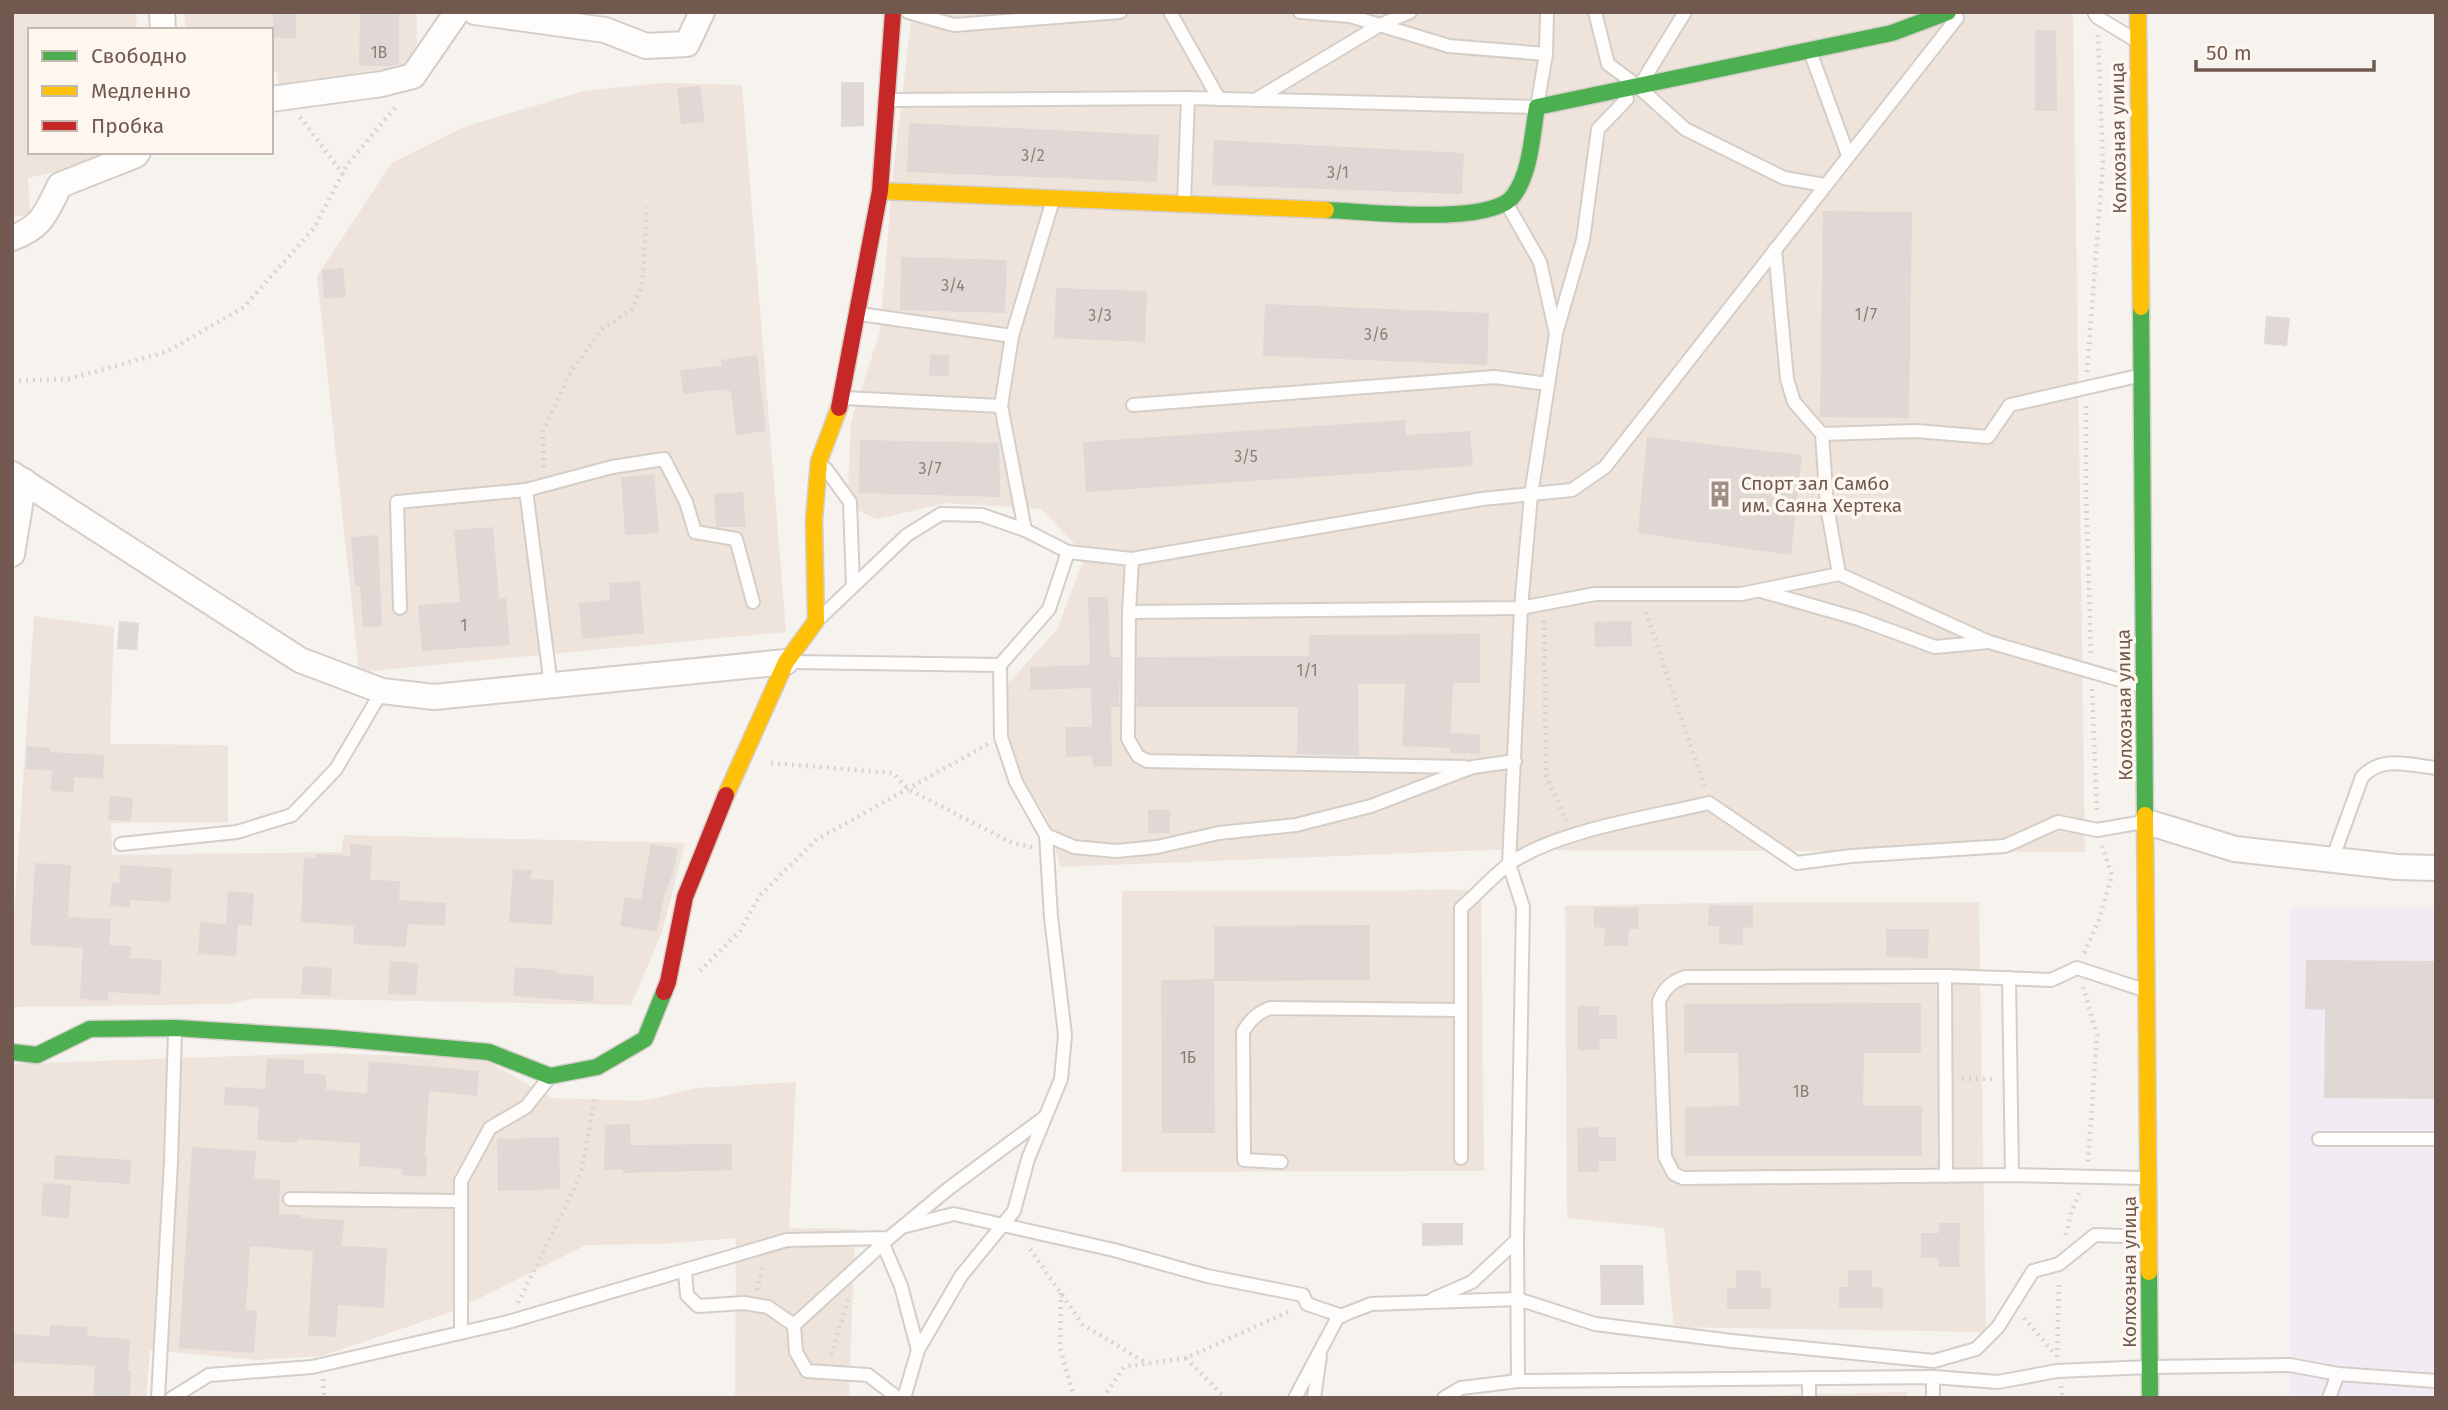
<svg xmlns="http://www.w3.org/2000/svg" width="2448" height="1410" font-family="'Fira Sans',sans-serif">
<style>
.residential{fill:#eee4dc}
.education{fill:#f2ebf3}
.building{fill:#dfd8d4}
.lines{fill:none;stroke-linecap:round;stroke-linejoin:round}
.lane-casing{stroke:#d4cec9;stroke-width:16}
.street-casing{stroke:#d4cec9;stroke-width:28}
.fast-casing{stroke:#d6ceca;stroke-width:19}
.slow-casing{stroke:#d6ceca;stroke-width:19}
.jam-casing{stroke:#d6ceca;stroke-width:19}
.path{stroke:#d9d2d0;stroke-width:4.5;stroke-dasharray:2 5;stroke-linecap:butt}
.lane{stroke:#fefdfc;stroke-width:12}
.street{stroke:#fefdfc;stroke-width:24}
.fast{stroke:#4caf50;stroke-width:16}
.slow{stroke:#ffc107;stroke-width:16}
.jam{stroke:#c62828;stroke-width:16}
.labels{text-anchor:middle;stroke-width:7;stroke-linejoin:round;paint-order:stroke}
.number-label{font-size:16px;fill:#907c74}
.street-label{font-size:19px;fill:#725950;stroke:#fdf7f0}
.poi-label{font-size:19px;fill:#725950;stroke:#fdf7f0;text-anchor:start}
</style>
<rect width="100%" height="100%" fill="#f6f2ee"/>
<g class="residential">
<path d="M 12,12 L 136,12 L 137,30 L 30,30 L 30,152 L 116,152 L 93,164 L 28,178 L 30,215 L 12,217 Z"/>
<path d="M 185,12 L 417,12 L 417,43 L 405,76 L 280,89 L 276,72 L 271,72 L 271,30 L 185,30 Z"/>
<path d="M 912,12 L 2073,12 L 2085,852 L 1489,850 L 1060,867 L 1049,821 L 1026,786 L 1008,747 L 1007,685 L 1058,628 L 1085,555 L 1041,509 L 946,503 L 877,519 L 859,511 L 848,486 L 851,422 L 880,331 L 893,174 Z"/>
<path d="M 663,83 L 742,85 L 786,632 L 359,672 L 317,276 L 392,163 L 464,127 L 584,91 Z"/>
<path d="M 34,616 L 114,627 L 110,744 L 228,745 L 228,822 L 111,823 L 112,855 L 341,852 L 344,835 L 685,843 L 662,932 L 631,1005 L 256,998 L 228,1004 L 12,1007 L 12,945 Z"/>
<path d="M 1481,890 L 1484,1171 L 1122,1172 L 1122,891 Z"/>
<path d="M 1758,902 L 1979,902 L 1986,1332 L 1674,1327 L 1664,1228 L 1567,1218 L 1565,906 Z"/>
<path d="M 326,1053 L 484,1059 L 551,1098 L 642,1101 L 697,1088 L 796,1082 L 789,1228 L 855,1229 L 849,1398 L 735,1398 L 736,1238 L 661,1244 L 586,1245 L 454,1311 L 322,1356 L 256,1360 L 150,1350 L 146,1398 L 12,1398 L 12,1064 Z"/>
<path d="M 1907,1392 L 1907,1398 L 1668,1398 Z"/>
</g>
<path class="education" d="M 2290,907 L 2436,908 L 2436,1398 L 2290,1398 Z"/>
<g class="building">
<path d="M 360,12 L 399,12 L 399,64 L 390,66 L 359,66 Z"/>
<rect x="273" y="14" width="23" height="24"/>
<path d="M 2035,30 L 2056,30 L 2057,111 L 2035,111 Z"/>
<path d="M 841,82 L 864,82 L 864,126 L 841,127 Z"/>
<path d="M 700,86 L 705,122 L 681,124 L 677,88 Z"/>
<path d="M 909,123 L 1159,135 L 1157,182 L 907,172 Z"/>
<path d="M 1214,140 L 1464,153 L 1462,194 L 1212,185 Z"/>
<path d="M 1823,211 L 1912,212 L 1909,418 L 1820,417 Z"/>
<path d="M 901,257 L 1007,260 L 1005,313 L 900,310 Z"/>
<path d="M 343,268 L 346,297 L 324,299 L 322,270 Z"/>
<path d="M 1056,288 L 1147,291 L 1145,342 L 1054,338 Z"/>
<path d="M 1265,304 L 1489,313 L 1487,365 L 1263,356 Z"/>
<path d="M 2266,316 L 2290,318 L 2287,346 L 2264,344 Z"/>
<path d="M 930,354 L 949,355 L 949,376 L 929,376 Z"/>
<path d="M 757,355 L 766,431 L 736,435 L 731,391 L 727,391 L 726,389 L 683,394 L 680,370 L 722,366 L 721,360 Z"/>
<path d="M 1405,420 L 1406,435 L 1470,431 L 1473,466 L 1086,492 L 1083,442 Z"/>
<path d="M 1647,437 L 1802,455 L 1791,555 L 1638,533 Z"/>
<path d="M 860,440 L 999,443 L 1000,497 L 859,493 Z"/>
<path d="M 654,474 L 659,533 L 625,535 L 621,477 Z"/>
<path d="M 743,492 L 746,527 L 716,527 L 714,494 Z"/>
<path d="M 493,527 L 499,599 L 506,598 L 510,645 L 422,651 L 418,605 L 460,602 L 454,530 Z"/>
<path d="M 378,535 L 382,626 L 363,627 L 360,586 L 355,586 L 351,537 Z"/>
<path d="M 640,581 L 644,633 L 582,639 L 579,603 L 610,600 L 609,583 Z"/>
<path d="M 1088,597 L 1108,597 L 1110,657 L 1120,657 L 1119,707 L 1111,707 L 1112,766 L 1093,767 L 1092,756 L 1066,757 L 1066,727 L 1092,727 L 1091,688 L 1030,690 L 1030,667 L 1090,665 Z"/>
<path d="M 119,621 L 139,623 L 137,650 L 117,649 Z"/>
<path d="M 1631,621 L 1632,646 L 1595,647 L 1594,622 Z"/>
<path d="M 1480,634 L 1480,683 L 1453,683 L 1450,748 L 1402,746 L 1405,684 L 1358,684 L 1359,756 L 1297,754 L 1298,707 L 1137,707 L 1137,657 L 1309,656 L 1309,635 Z"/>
<path d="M 1451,733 L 1480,734 L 1480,754 L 1450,753 Z"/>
<path d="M 27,746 L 50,748 L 50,752 L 104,755 L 103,779 L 74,777 L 74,792 L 51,791 L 52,771 L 26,769 Z"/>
<path d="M 110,796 L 133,798 L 131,821 L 108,820 Z"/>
<rect x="1148" y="810" width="22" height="23"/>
<path d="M 350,844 L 372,846 L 370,880 L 400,881 L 399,900 L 446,903 L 445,926 L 408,924 L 406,947 L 353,944 L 354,926 L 301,922 L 304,858 L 316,859 L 316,854 L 350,856 Z"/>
<path d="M 651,844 L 678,849 L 674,870 L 664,896 L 657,932 L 620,926 L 625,897 L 641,900 Z"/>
<path d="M 35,863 L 71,865 L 68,917 L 111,919 L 109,945 L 131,946 L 130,958 L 162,960 L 160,995 L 108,992 L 108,1001 L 80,999 L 83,948 L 30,945 Z"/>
<path d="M 120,865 L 172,868 L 170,902 L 130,900 L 130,907 L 110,906 L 112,883 L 119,883 Z"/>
<path d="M 513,869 L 532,870 L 531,879 L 554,880 L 552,925 L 509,922 Z"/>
<path d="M 228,891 L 254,893 L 252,926 L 238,925 L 236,956 L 198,954 L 200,922 L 226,924 Z"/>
<path d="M 1709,905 L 1753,906 L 1753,928 L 1743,927 L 1743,945 L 1719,944 L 1719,926 L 1708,926 Z"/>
<path d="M 1594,907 L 1639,908 L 1638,929 L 1629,929 L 1628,946 L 1604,946 L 1605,928 L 1594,927 Z"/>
<path d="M 1370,925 L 1370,980 L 1214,981 L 1214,926 Z"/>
<path d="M 1886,929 L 1929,929 L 1928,958 L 1886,957 Z"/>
<path d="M 2306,960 L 2436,961 L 2436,1099 L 2324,1098 L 2325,1010 L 2305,1009 Z"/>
<path d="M 390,961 L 418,963 L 416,995 L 388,994 Z"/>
<path d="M 303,966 L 332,968 L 331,996 L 301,994 Z"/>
<path d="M 515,967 L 556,970 L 556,973 L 594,976 L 593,1002 L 513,996 Z"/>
<path d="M 1214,979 L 1215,1133 L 1162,1133 L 1161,980 Z"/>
<path d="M 1921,1003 L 1921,1053 L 1864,1053 L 1863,1106 L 1922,1106 L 1922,1156 L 1685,1156 L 1685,1107 L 1739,1106 L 1738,1053 L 1684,1053 L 1684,1004 Z"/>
<path d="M 1578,1006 L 1599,1006 L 1599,1015 L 1617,1015 L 1617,1039 L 1599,1039 L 1600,1050 L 1578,1050 Z"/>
<path d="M 267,1058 L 304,1060 L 304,1073 L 326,1075 L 326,1090 L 367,1093 L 369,1061 L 479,1071 L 477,1096 L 429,1091 L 425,1156 L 427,1156 L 426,1177 L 402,1175 L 402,1169 L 359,1166 L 360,1143 L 297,1139 L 297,1143 L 257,1140 L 259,1107 L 224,1105 L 225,1087 L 265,1089 Z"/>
<path d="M 630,1124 L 631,1145 L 732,1144 L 732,1170 L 623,1173 L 623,1169 L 604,1170 L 605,1125 Z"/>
<path d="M 1598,1127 L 1599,1137 L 1616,1137 L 1616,1161 L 1599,1161 L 1599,1172 L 1578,1172 L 1577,1128 Z"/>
<path d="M 559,1137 L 560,1189 L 498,1191 L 497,1139 Z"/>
<path d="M 192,1147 L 256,1151 L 254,1178 L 280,1180 L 279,1214 L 301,1215 L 301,1218 L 344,1220 L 342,1246 L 387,1248 L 384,1308 L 338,1305 L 336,1337 L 308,1335 L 313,1251 L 250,1246 L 246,1310 L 257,1311 L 254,1353 L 179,1348 Z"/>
<path d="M 55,1155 L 131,1160 L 130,1184 L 54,1179 Z"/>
<path d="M 43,1183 L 71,1185 L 69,1218 L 41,1216 Z"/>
<path d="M 1422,1223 L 1463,1223 L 1463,1245 L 1422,1246 Z"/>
<path d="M 1939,1223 L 1960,1223 L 1959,1267 L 1938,1267 L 1938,1258 L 1921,1258 L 1921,1233 L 1939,1233 Z"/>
<path d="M 1600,1265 L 1643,1265 L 1644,1305 L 1601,1305 Z"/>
<path d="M 1736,1270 L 1761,1271 L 1761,1288 L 1771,1288 L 1771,1309 L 1727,1309 L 1727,1288 L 1736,1288 Z"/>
<path d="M 1848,1270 L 1872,1270 L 1872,1287 L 1883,1288 L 1883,1308 L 1839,1308 L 1839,1287 L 1848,1287 Z"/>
<path d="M 50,1325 L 88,1327 L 87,1336 L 130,1339 L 128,1370 L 131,1370 L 130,1398 L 93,1398 L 95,1366 L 12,1362 L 12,1334 L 50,1336 Z"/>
</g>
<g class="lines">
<g class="lane-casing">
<g id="lane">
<path d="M 908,12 L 954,25 L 1120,12"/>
<path d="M 1170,12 L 1219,99"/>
<path d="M 1300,12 L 1350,16 L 1449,46 L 1546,54"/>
<path d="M 1595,12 L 1608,64 L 1639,87 L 1685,12"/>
<path d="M 2094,12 L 2097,17 L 2135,40"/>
<path d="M 1811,54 L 1848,155"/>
<path d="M 1642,90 L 1685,129 L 1784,178 L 1825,185"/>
<path d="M 887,100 L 1188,98 L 1537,107 L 1546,54 L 1547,12"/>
<path d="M 1255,100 L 1380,25 L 1410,12"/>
<path d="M 1184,203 L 1188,98"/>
<path d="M 1507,204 L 1540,262 L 1556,334 L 1531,495 L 1521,608 L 1509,864 L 1523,907 L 1517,1240 L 1518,1381"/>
<path d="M 1775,249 L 1787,379 L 1794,402 L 1822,434 L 1916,431 L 1988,437 L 2010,405 L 2138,376"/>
<path d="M 860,314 L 1012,336"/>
<path d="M 1557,330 L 1583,240 L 1598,129 L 1627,99"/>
<path d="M 844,398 L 1001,406"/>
<path d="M 1133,405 L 1495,377 L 1548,384"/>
<path d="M 1822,434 L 1827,506 L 1839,574"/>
<path d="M 826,469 L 850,502 L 853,586"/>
<path d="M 526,490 L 612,467 L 664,459 L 686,502 L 695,532 L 736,539 L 753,602"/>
<path d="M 1025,530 L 1001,406 L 1012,336 L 1053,200"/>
<path d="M 1132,559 L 1129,612 L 1128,739 L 1138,756 L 1147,761 L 1465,767"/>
<path d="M 1761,591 L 1859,619 L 1935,647 L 1989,642"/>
<path d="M 400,608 L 397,502 L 526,490 L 551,686"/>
<path d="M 1129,612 L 1521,608 L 1595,594 L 1741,594 L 1839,574 L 1989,642 L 2141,686"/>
<path d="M 822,616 L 907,535 L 941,514 L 982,515 L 1025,530 L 1068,552 L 1132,559 L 1482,499 L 1572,490 L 1605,467 L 1957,18"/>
<path d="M 793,662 L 1000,665 L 1049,609 L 1068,552"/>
<path d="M 1000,665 L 1001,737 L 1016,782 L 1046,835 L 1074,847 L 1116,851 L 1157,847 L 1219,833 L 1296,825 L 1371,806 L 1473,767 L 1515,761"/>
<path d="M 121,844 L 237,832 L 292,815 L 336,769 L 382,691"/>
<path d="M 2332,860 L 2362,777 C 2382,755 2409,765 2436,768"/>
<path d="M 1945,976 L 1946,1176"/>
<path d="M 2009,978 L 2012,1175"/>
<path d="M 2144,990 L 2077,968 L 2051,980 L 1945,976 L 1685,977 C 1671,982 1665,988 1659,1001 L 1665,1157 L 1674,1174 L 1683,1178 L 2012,1175 L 2145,1178"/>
<path d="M 2319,1139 L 2436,1139"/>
<path d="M 1461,1158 L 1461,908 C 1477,894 1492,877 1509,864 C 1557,830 1651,817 1709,803 L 1797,863 L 1851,856 L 2005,846 L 2058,822 L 2097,830 L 2143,822"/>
<path d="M 1281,1162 L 1244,1160 L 1243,1032 C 1250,1020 1257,1013 1270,1008 L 1461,1010"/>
<path d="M 290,1199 L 461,1201"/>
<path d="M 906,1226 L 954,1214 L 1114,1250 L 1207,1276 L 1303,1295 L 1307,1304 L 1342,1316"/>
<path d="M 889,1238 L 794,1325 L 796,1352 L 807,1371 L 868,1375 L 898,1398"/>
<path d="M 883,1244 L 901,1286 L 918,1350"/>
<path d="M 685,1272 L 687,1295 L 698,1306 L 744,1303 L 768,1307 L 794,1325"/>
<path d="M 1433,1299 L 1472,1282 L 1517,1240"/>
<path d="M 461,1333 L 461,1181 L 490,1128 L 526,1107 L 548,1079"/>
<path d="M 1809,1378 L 1809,1398"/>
<path d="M 158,1398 L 171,1161 L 175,1031"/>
<path d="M 172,1398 L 209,1375 L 312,1367 L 508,1322 L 787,1240 L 889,1238 L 948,1189 L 1045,1117"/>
<path d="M 904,1398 L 918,1350 L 961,1276 L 1014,1211 L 1028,1159 L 1061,1079 L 1065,1035 L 1051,917 L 1046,835"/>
<path d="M 1295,1398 L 1338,1317 L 1371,1304 L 1518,1299 L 1595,1324 L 1732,1341 L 1934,1361 L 1976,1349 L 1998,1327 L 2033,1271 L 2059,1264 L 2095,1235 L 2146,1237"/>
<path d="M 1314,1398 L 1320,1356"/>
<path d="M 1444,1398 L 1461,1388 L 1518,1381 L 1933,1377 L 1998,1382 L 2057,1371 L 2150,1367 L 2290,1365 L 2338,1374 L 2436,1381"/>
<path d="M 1933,1398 L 1933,1377"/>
<path d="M 2329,1398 L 2338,1374"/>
</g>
</g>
<g class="street-casing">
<g id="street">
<path d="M 162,12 L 163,30"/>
<path d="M 475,12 L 605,30 L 646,46 L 687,44 L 702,12"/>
<path d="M 271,99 L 382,84 L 413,76 L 457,12"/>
<path d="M 12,238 C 43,227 46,212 60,185 L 136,155 L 138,152"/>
<path d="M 12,474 L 300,660 L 382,691 L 434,697 L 786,662"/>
<path d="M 12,554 L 24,481"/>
<path d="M 2147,822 L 2235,849 L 2397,867 L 2436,868"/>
</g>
</g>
<g class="fast-casing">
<g id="fast">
<path d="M 1326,210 C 1365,211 1492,227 1514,195 C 1531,171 1532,135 1537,107 L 1892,33 L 1948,12"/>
<path d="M 2141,307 L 2145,815"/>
<path d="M 12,1052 L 37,1055 L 90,1029 L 175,1028 L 333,1038 L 489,1052 L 550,1076 L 597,1067 L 645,1039 L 664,992"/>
<path d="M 2149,1272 L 2150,1398"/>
</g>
</g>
<g class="slow-casing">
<g id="slow">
<path d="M 2138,12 L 2141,307"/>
<path d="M 880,191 L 1326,210"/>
<path d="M 726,795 L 786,662 L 816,621 L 814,520 L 819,461 L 839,408"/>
<path d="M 2145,815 L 2149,1272"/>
</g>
</g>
<g class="jam-casing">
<g id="jam">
<path d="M 839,408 L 880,191 L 893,12"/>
<path d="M 664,992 L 668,982 L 685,897 L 726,795"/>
</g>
</g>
<g class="path">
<path d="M 300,117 L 343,174"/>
<path d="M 2087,372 L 2103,163 L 2098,35"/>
<path d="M 12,381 L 68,379 L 166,352 L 244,307 L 314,228 L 347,165 L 398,104"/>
<path d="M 2086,406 L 2086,492 L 2091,656"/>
<path d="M 544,467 L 543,431 L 570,373 L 602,329 L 631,310 L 642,286 L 647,207"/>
<path d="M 1646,612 L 1704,786"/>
<path d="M 1544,621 L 1546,775 L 1566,821"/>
<path d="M 2092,689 L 2097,813"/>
<path d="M 771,763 L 893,773 L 908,789 L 1012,843 L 1032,847"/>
<path d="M 2084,953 L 2099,920 L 2112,875 L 2102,846"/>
<path d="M 700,971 L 740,931 L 760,895 L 816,840 L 988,744"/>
<path d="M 2083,987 L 2097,1035 L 2088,1162"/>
<path d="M 1962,1079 L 1995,1079"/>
<path d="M 2066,1235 L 2071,1213 L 2079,1193"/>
<path d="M 1030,1249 L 1083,1325 L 1148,1364"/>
<path d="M 757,1290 L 763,1264"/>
<path d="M 1061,1293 L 1060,1348 L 1074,1398"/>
<path d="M 518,1303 L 581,1174 L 595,1096"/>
<path d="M 2024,1318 L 2055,1354"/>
<path d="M 831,1355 L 848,1300"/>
<path d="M 2057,1357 L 2059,1281"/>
<path d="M 1186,1358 L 1225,1398"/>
<path d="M 323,1379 L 324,1398"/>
<path d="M 2061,1386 L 2063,1398"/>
<path d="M 384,1398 L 390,1398"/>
<path d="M 1103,1398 L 1124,1367 L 1186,1358 L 1290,1311"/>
</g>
<use href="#lane" class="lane"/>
<use href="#street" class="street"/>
<use href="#fast" class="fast"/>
<use href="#slow" class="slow"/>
<use href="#jam" class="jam"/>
</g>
<defs>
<g id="building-bare" transform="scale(2.1)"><path d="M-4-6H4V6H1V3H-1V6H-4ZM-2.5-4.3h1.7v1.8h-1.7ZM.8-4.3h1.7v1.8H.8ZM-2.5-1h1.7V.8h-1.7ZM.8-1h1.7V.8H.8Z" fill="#a08f87" stroke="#fdf7f0" stroke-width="2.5" paint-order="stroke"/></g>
</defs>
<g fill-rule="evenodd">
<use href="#building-bare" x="1720" y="494"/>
</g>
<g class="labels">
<g class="number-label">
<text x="379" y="58">1В</text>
<text x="1033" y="161">3/2</text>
<text x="1338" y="178">3/1</text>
<text x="953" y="291">3/4</text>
<text x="1866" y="320">1/7</text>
<text x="1100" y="321">3/3</text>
<text x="1376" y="340">3/6</text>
<text x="1246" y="462">3/5</text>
<text x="930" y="474">3/7</text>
<text x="464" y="631">1</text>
<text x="1307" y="676">1/1</text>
<text x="1188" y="1063">1Б</text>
<text x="1801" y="1097">1В</text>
</g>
<g class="street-label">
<text transform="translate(2118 138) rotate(-91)" y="7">Колхозная улица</text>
<text transform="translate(2124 705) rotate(-91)" y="7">Колхозная улица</text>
<text transform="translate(2129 1272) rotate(-90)" y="7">Колхозная улица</text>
</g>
<g class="poi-label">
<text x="1741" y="490">Спорт зал Самбо<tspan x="1741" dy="22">им. Саяна Хертека</tspan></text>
</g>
</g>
<rect width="2448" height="1410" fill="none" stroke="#725950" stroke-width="28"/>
<rect x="28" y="28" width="245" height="126" fill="#fdf7f0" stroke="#c5b8b0" stroke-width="2"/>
<rect x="42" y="51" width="35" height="10" fill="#4caf50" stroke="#c5b8b0" stroke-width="2"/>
<text x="91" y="63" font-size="21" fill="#725950">Свободно</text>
<rect x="42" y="86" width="35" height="10" fill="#ffc107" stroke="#c5b8b0" stroke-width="2"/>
<text x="91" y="98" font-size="21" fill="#725950">Медленно</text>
<rect x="42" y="121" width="35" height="10" fill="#c62828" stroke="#c5b8b0" stroke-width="2"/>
<text x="91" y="133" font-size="21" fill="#725950">Пробка</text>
<path d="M2196 60v10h178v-10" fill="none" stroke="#725950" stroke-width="3.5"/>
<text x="2206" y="60" font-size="21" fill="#725950" stroke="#fdf7f0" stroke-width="5" paint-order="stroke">50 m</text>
</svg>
